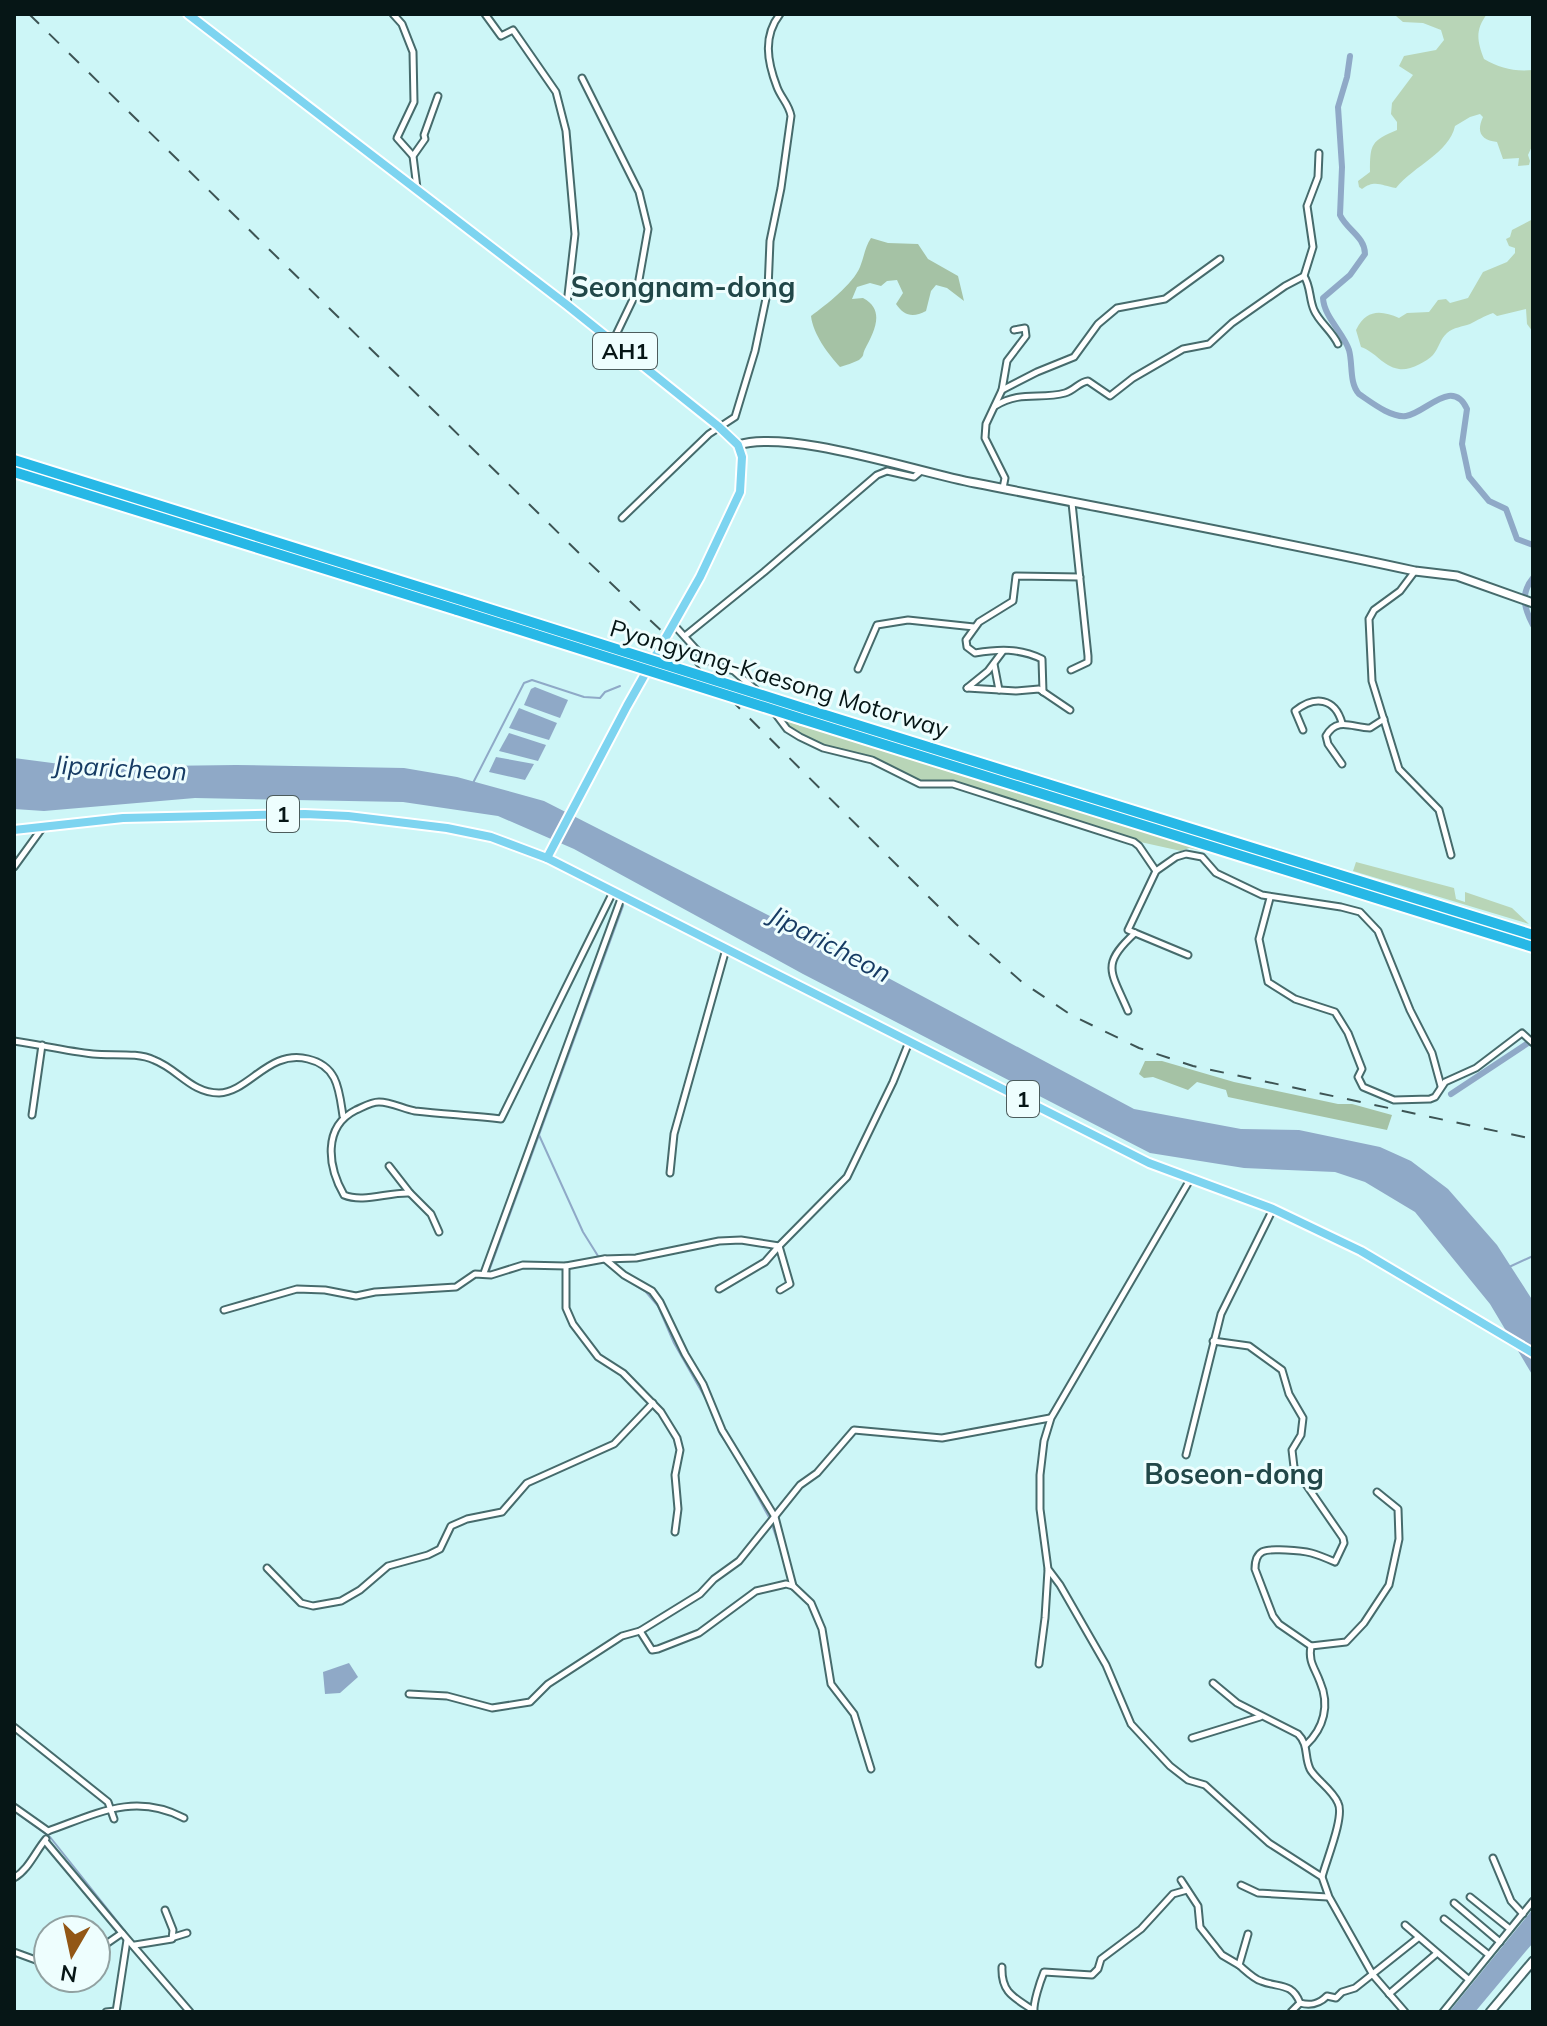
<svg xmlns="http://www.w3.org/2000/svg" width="1547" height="2026" font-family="Mulish,sans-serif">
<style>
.green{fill:#b8d5b7}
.forest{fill:#a5c2a5}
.water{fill:#8fa9c7}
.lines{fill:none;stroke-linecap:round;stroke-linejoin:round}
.stream{stroke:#8fa9c7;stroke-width:2}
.canal{stroke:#8fa9c7;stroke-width:6}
.minor-casing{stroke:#466b6c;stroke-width:9}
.tertiary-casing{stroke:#466b6c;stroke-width:11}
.primary-casing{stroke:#fff;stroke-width:12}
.motorway-casing{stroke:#fff;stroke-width:14}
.minor{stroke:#fff;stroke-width:5}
.tertiary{stroke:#fff;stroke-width:7}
.primary{stroke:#7dd4f0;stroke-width:8}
.motorway{stroke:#27b8e6;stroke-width:10}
.rail{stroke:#3d5454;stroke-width:2;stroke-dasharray:14 14;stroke-linecap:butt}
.motorway-bridge-casing{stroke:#fff;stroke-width:14;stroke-linecap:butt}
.motorway-bridge{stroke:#27b8e6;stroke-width:10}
.labels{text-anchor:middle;stroke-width:6;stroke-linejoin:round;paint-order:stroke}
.shield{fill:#eefefe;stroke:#4c5c5c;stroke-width:2}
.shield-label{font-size:22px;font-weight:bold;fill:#061616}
.street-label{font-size:24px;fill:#061616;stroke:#eefefe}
.water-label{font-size:26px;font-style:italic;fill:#173c64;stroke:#eefefe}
.quarter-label{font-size:28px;font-weight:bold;fill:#214748;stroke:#eefefe}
</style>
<rect width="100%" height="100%" fill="#cdf6f7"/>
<g class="green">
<path d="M 1397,14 L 1487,14 C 1475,30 1477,41 1484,59 C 1500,68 1514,72 1533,70 L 1533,144 L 1528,155 L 1530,161 L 1529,165 L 1518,166 L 1519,158 L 1503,159 L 1497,142 C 1481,140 1476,132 1483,117 L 1480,114 L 1470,117 L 1455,126 C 1449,153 1415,165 1396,188 C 1382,186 1375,179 1362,189 L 1359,187 L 1358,181 L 1370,172 C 1370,144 1371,141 1397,130 L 1397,122 L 1391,114 L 1392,103 L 1413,75 L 1399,66 L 1404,56 L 1436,50 L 1444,40 L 1441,30 L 1423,23 L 1403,22 L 1396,16 Z"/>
<path d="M 1533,219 L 1533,332 L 1527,324 L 1526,309 L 1497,316 L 1493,313 C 1484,316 1478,320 1470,324 C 1462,327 1454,327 1447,333 C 1440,339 1439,348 1433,355 C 1426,362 1409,371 1399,369 C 1382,366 1376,352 1361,347 L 1356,330 C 1367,308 1382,311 1399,318 L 1407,313 L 1429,312 L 1438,300 L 1446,299 L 1450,303 L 1468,298 L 1483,272 L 1507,262 L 1515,253 L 1515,248 L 1509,246 L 1506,239 L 1510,237 L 1512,230 Z"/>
<path d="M 786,721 L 1198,846 L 1198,850 L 1189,848 L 1181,851 L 1136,841 L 962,785 L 945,781 L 917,781 L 868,755 L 828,748 L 804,737 L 788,727 Z"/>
<path d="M 1356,862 L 1454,888 L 1456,899 L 1465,902 L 1465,892 L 1512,908 L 1529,924 L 1353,871 Z"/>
</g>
<g class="forest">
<path d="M 871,238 L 888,243 L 918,244 L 928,259 L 958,276 L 964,301 L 947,288 L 936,285 L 931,291 L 926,311 C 913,318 904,316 896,304 L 903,293 L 897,280 L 887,281 L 881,286 L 870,283 L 857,287 L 852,299 L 863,298 C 886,310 874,332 865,349 C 862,355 865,355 859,360 C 853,363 846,365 840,367 C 828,354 813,334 811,316 C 826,305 853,284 860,267 C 864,257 865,247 871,238 Z"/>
<path d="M 1145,1061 L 1162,1061 L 1234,1082 L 1338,1104 L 1352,1104 L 1392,1115 L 1387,1130 L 1228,1097 L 1226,1090 L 1197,1082 L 1188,1090 L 1153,1077 L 1144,1078 L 1139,1074 Z"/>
</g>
<g class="water">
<path d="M 535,687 L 568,700 L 560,718 L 524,705 L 531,689 Z"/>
<path d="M 519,708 L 557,723 L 549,740 L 509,728 Z"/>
<path d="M 509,733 L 546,745 L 538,761 L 499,751 Z"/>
<path d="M 496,757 L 534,764 L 525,780 L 489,772 Z"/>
<path d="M 14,758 L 83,767 L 236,765 L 404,768 L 457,777 L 544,801 L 817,940 L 1134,1109 L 1241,1129 L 1299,1130 L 1380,1147 L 1411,1161 L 1448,1189 L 1497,1245 L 1533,1301 L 1533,1376 L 1490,1304 L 1415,1212 L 1365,1182 L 1335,1172 L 1244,1168 L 1150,1153 L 803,974 L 574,849 L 498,816 L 403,802 L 195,798 L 44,811 L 14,809 Z"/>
<path d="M 349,1663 L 358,1677 L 340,1693 L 325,1694 L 323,1672 Z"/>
<path d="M 1533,1909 L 1533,1943 L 1526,1951 L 1475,2012 L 1449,2012 Z"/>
</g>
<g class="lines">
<g class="stream">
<path d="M 473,783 L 524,683 L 532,680 L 584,697 L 600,698 L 605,692 L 620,686"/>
<path d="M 539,1135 L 583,1232 L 598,1256 L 622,1277 L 646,1292 L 658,1306 L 674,1343 L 707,1401 L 720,1434 L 731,1449"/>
<path d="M 1509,1267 L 1533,1256"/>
<path d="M 489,1271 L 623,906"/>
<path d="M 740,1465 L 770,1519"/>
<path d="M 772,1525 L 783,1557"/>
<path d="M 14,1811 L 50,1837 L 129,1936"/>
</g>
<g class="canal">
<path d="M 1350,56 L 1347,77 L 1338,107 L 1342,167 L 1340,215 C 1347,230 1365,237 1365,254 L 1350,275 L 1323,298 C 1324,317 1343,332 1349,350 C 1353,364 1349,383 1359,394 C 1371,402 1391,418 1406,416 C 1426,413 1452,377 1467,409 L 1462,444 L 1469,477 L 1489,501 L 1506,509 L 1517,539 L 1533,545"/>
<path d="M 1533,578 C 1520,594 1524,608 1533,625"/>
<path d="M 1451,1094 L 1528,1043"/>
</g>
<g class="minor-casing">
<g id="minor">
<path d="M 393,14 L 402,24 L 413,52 L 414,102 L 397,138 L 413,156"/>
<path d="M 485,14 L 501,36 L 513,30 L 556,92 L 566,131 L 575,234 L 567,304"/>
<path d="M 582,78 L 639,192 L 648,229 L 637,291 L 613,341"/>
<path d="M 417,188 L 413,156 L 425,139 L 424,135 L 438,96"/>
<path d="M 1304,276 L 1313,247 L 1307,206 L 1318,177 L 1319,153"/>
<path d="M 1002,390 L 1037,372 L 1074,357 L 1098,324 L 1117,308 L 1165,299 L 1220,259"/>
<path d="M 995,406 C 1021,390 1040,400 1065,393 C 1075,390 1079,382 1088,381 L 1110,396 L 1133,378 L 1183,349 L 1209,344 L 1232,323 L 1285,286 L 1304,276 C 1311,287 1309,299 1314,310 C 1319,322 1332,331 1338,344"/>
<path d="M 1003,488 L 1005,478 L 985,438 L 986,424 L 1002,390 L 1007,361 L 1026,336 L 1025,328 L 1014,330"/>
<path d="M 622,518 L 709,434 L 735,417 L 755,351 L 768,289 L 770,241 L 781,188 L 791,116 C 789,104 781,98 777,87 C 767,61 763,36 780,14"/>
<path d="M 1415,571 L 1400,591 L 1374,610 L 1369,619 L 1372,681 L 1399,769 L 1439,810 L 1451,855"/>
<path d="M 674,625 L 703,657 L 714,665 L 734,671 L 756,690"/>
<path d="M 685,636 L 764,572 L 877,475 L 887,471 L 914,477 L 921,471"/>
<path d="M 994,664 L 999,690"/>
<path d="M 858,669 L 877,625 L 908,620 L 974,627"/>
<path d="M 1071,670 L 1088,662 L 1088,656 L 1072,503"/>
<path d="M 967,688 L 1016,691 L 1039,689 L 1070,710"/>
<path d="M 967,688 L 988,671 L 1003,651"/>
<path d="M 1043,692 L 1042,659 C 1019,648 999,649 975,653 L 967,647 L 966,640 L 979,622 L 1013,601 L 1016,576 L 1080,577"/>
<path d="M 775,713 L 787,729 L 800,737 L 823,748 L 872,760 L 920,784 L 953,784 L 1134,842 L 1139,846 L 1156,871"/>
<path d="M 1303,730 L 1295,711 C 1315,695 1335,698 1342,723"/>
<path d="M 1342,764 L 1328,744 L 1326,736 C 1337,716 1353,728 1370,728 L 1384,719"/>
<path d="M 14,867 L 43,827"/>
<path d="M 1270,898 L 1259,939 L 1268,982 L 1295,999 L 1335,1012 L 1348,1033 L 1362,1069 L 1358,1077 L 1363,1087 L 1394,1100 L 1430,1099 L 1435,1097 L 1445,1082 L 1476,1068 L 1522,1033 L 1533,1043"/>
<path d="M 1188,955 L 1128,930 L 1156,871 L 1176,857 L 1186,854 L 1202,857 L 1216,873 L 1262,895 L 1341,907 L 1360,912 L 1378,931 L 1410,1010 L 1432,1053 L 1441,1086"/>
<path d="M 1128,1011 C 1111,971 1100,965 1135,933"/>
<path d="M 14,1041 C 41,1045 66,1051 93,1054 C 112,1056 137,1052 154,1060 C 178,1069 191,1093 219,1093 C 249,1092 269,1049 308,1059 C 338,1066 339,1090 343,1116"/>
<path d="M 32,1115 L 42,1045"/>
<path d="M 389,1166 L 410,1193 L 431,1214 L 439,1232"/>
<path d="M 670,1173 L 674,1134 L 726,949"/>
<path d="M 1191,1178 L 1051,1418 L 1044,1441 L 1040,1475 L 1040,1509 L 1048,1569 L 1060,1585 L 1106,1665 L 1131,1724 L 1170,1766 L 1188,1780 L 1205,1785 L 1269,1843 L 1322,1877 L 1329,1897 L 1373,1975 L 1405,2012"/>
<path d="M 410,1193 C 388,1192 363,1203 344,1195 C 328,1167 322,1127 356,1110 C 363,1107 371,1102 379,1102 C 391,1102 404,1109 415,1111 C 444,1114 473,1116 501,1119 L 613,892"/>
<path d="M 605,1259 L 624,1275 L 652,1291 L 660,1302 L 685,1354 L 703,1384 L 722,1430 L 775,1517 L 793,1586"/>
<path d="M 566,1266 L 566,1308 L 573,1324 L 598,1357 L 623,1373 L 661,1412 L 677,1438 L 680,1450 L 675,1475 L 678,1509 L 675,1532"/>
<path d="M 484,1273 L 622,896"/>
<path d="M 719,1289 L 765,1262 L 779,1246 L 790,1284 L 780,1290"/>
<path d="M 224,1310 L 297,1289 L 325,1290 L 356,1296 L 375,1292 L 456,1287 L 475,1274 L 491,1275 L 523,1265 L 566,1266 L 604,1259 L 636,1258 L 719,1241 L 741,1240 L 779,1246 L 847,1177 L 893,1082 L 909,1042"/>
<path d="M 1213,1341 L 1249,1346 L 1282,1370 L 1289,1394 L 1303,1418 L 1301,1435 L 1292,1450 L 1294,1467 L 1343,1538 L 1344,1543 L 1335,1562 C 1314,1553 1309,1551 1286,1550 C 1270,1550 1255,1546 1255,1569 L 1273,1616 L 1279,1624 L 1311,1646 L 1346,1642 L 1364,1623 L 1389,1585 L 1399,1539 L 1398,1509 L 1377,1492"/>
<path d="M 1186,1455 L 1221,1314 L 1273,1209"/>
<path d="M 267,1568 L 301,1603 L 313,1606 L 341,1601 L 360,1590 L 388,1566 L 428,1555 L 440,1549 L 451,1526 L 467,1519 L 502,1512 L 527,1483 L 614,1444 L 653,1403"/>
<path d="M 640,1631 L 652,1650 L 658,1649 L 699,1633 L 756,1591 L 786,1584 L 793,1586 L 811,1603 L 822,1629 L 831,1684 L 854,1714 L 871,1769"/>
<path d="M 1039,1664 L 1045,1618 L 1048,1570"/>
<path d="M 1213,1683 L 1237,1703 L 1298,1734 C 1309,1745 1304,1756 1310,1769 C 1316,1780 1332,1789 1338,1803 C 1345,1816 1326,1861 1322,1877"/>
<path d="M 409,1694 L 447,1696 L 492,1708 L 530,1702 L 548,1684 L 622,1636 L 640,1631 L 700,1594 L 714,1579 L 739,1561 L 800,1485 L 817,1473 L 854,1430 L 942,1438 L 1050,1418"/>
<path d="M 14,1727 L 108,1802 L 114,1819"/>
<path d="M 1192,1738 L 1260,1717"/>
<path d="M 1306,1745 C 1324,1728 1330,1705 1320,1682 C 1315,1668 1308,1662 1311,1646"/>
<path d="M 14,1807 L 48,1831"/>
<path d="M 48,1831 C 96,1814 134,1792 184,1818"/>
<path d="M 45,1841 L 122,1933"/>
<path d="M 1493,1858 L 1511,1901 L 1523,1914"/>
<path d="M 14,1878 C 29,1869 35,1852 46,1839"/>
<path d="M 1181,1880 L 1198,1906 L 1200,1927 L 1222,1955 L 1239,1965"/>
<path d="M 1241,1885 L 1258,1893 L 1328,1897"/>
<path d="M 1470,1897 L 1510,1929"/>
<path d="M 1454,1903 L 1500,1942"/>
<path d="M 1444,1919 L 1489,1955"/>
<path d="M 1405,1925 L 1468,1979"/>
<path d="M 1248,1934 L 1239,1965 C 1245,1970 1254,1979 1261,1981 C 1278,1988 1292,1982 1300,2003 C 1311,2006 1319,2004 1327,1996 L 1336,1998 L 1342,1992 L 1355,1988 L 1418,1938"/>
<path d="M 174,1937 L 187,1933"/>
<path d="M 135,1945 L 172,1939 L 173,1930 L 165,1910"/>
<path d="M 96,1951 L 122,1933 L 190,2012"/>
<path d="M 14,1952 L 44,1963"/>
<path d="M 1002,1967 C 1001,1992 1013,1997 1033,2010"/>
<path d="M 64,1979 L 65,1978"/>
<path d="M 1389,1994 L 1436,1954"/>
<path d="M 106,2012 L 116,2011"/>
<path d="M 116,2012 L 127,1940"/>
<path d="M 1034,2012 C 1033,2003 1040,1982 1044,1972 L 1092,1975 L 1098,1969 L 1101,1959 L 1141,1929 L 1173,1894 L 1187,1890"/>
<path d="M 1291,2012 L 1300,2003"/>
<path d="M 1443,2012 L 1533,1901"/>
</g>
</g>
<g class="tertiary-casing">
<g id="tertiary">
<path d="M 738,445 C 792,429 916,472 975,483 C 1122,512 1269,539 1415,571 L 1457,576 L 1533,603"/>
<path d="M 1490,2012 L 1533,1961"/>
</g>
</g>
<g class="primary-casing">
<g id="primary">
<path d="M 188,14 L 567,305 L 718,426 L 738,445 L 742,457 L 740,492 L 700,577 L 627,706 L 547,858"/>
<path d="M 14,830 L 123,818 L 305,814 L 348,816 L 447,828 L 491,837 L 547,858 L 1149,1163 L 1273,1209 L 1361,1251 L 1533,1353"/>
</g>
</g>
<g class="motorway-casing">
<g id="motorway">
<path d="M 14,460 L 461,600"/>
<path d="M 14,472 L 457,610"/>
<path d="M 806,709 L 1533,935"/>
<path d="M 802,719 L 1533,947"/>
</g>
</g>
<use href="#minor" class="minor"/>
<use href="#tertiary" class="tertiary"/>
<use href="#primary" class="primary"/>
<use href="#motorway" class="motorway"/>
<path class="rail" d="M 29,14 L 581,555 L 668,637 L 956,924 L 1022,982 L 1071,1015 L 1139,1048 L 1193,1066 L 1533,1139"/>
<g class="motorway-bridge-casing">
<g id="motorway-bridge">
<path d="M 461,600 L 806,709"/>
<path d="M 457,610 L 802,719"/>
</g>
</g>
<use href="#motorway-bridge" class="motorway-bridge"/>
</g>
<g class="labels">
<g class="shield">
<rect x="593" y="333" width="64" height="36" rx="6"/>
<rect x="267" y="796" width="32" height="36" rx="6"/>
<rect x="1007" y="1081" width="32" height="36" rx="6"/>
</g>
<g class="shield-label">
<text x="625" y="359">AH1</text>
<text x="283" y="822">1</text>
<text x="1023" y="1107">1</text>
</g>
<g class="street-label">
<text transform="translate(779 679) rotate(17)" y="8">Pyongyang-Kaesong Motorway</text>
</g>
<g class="water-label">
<text transform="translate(120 768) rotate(3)" y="9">Jiparicheon</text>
<text transform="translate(830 944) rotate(28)" y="9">Jiparicheon</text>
</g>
<g class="quarter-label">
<text x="683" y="297">Seongnam-dong</text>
<text x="1234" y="1484">Boseon-dong</text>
</g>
</g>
<rect width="1547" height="2026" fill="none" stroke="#061616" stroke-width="32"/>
<g transform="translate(72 1954) rotate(189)"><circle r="38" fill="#eefefe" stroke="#91a1a1" stroke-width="2"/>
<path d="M0-6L14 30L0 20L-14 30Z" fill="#925715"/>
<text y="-12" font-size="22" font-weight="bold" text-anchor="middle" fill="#061616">N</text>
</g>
</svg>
